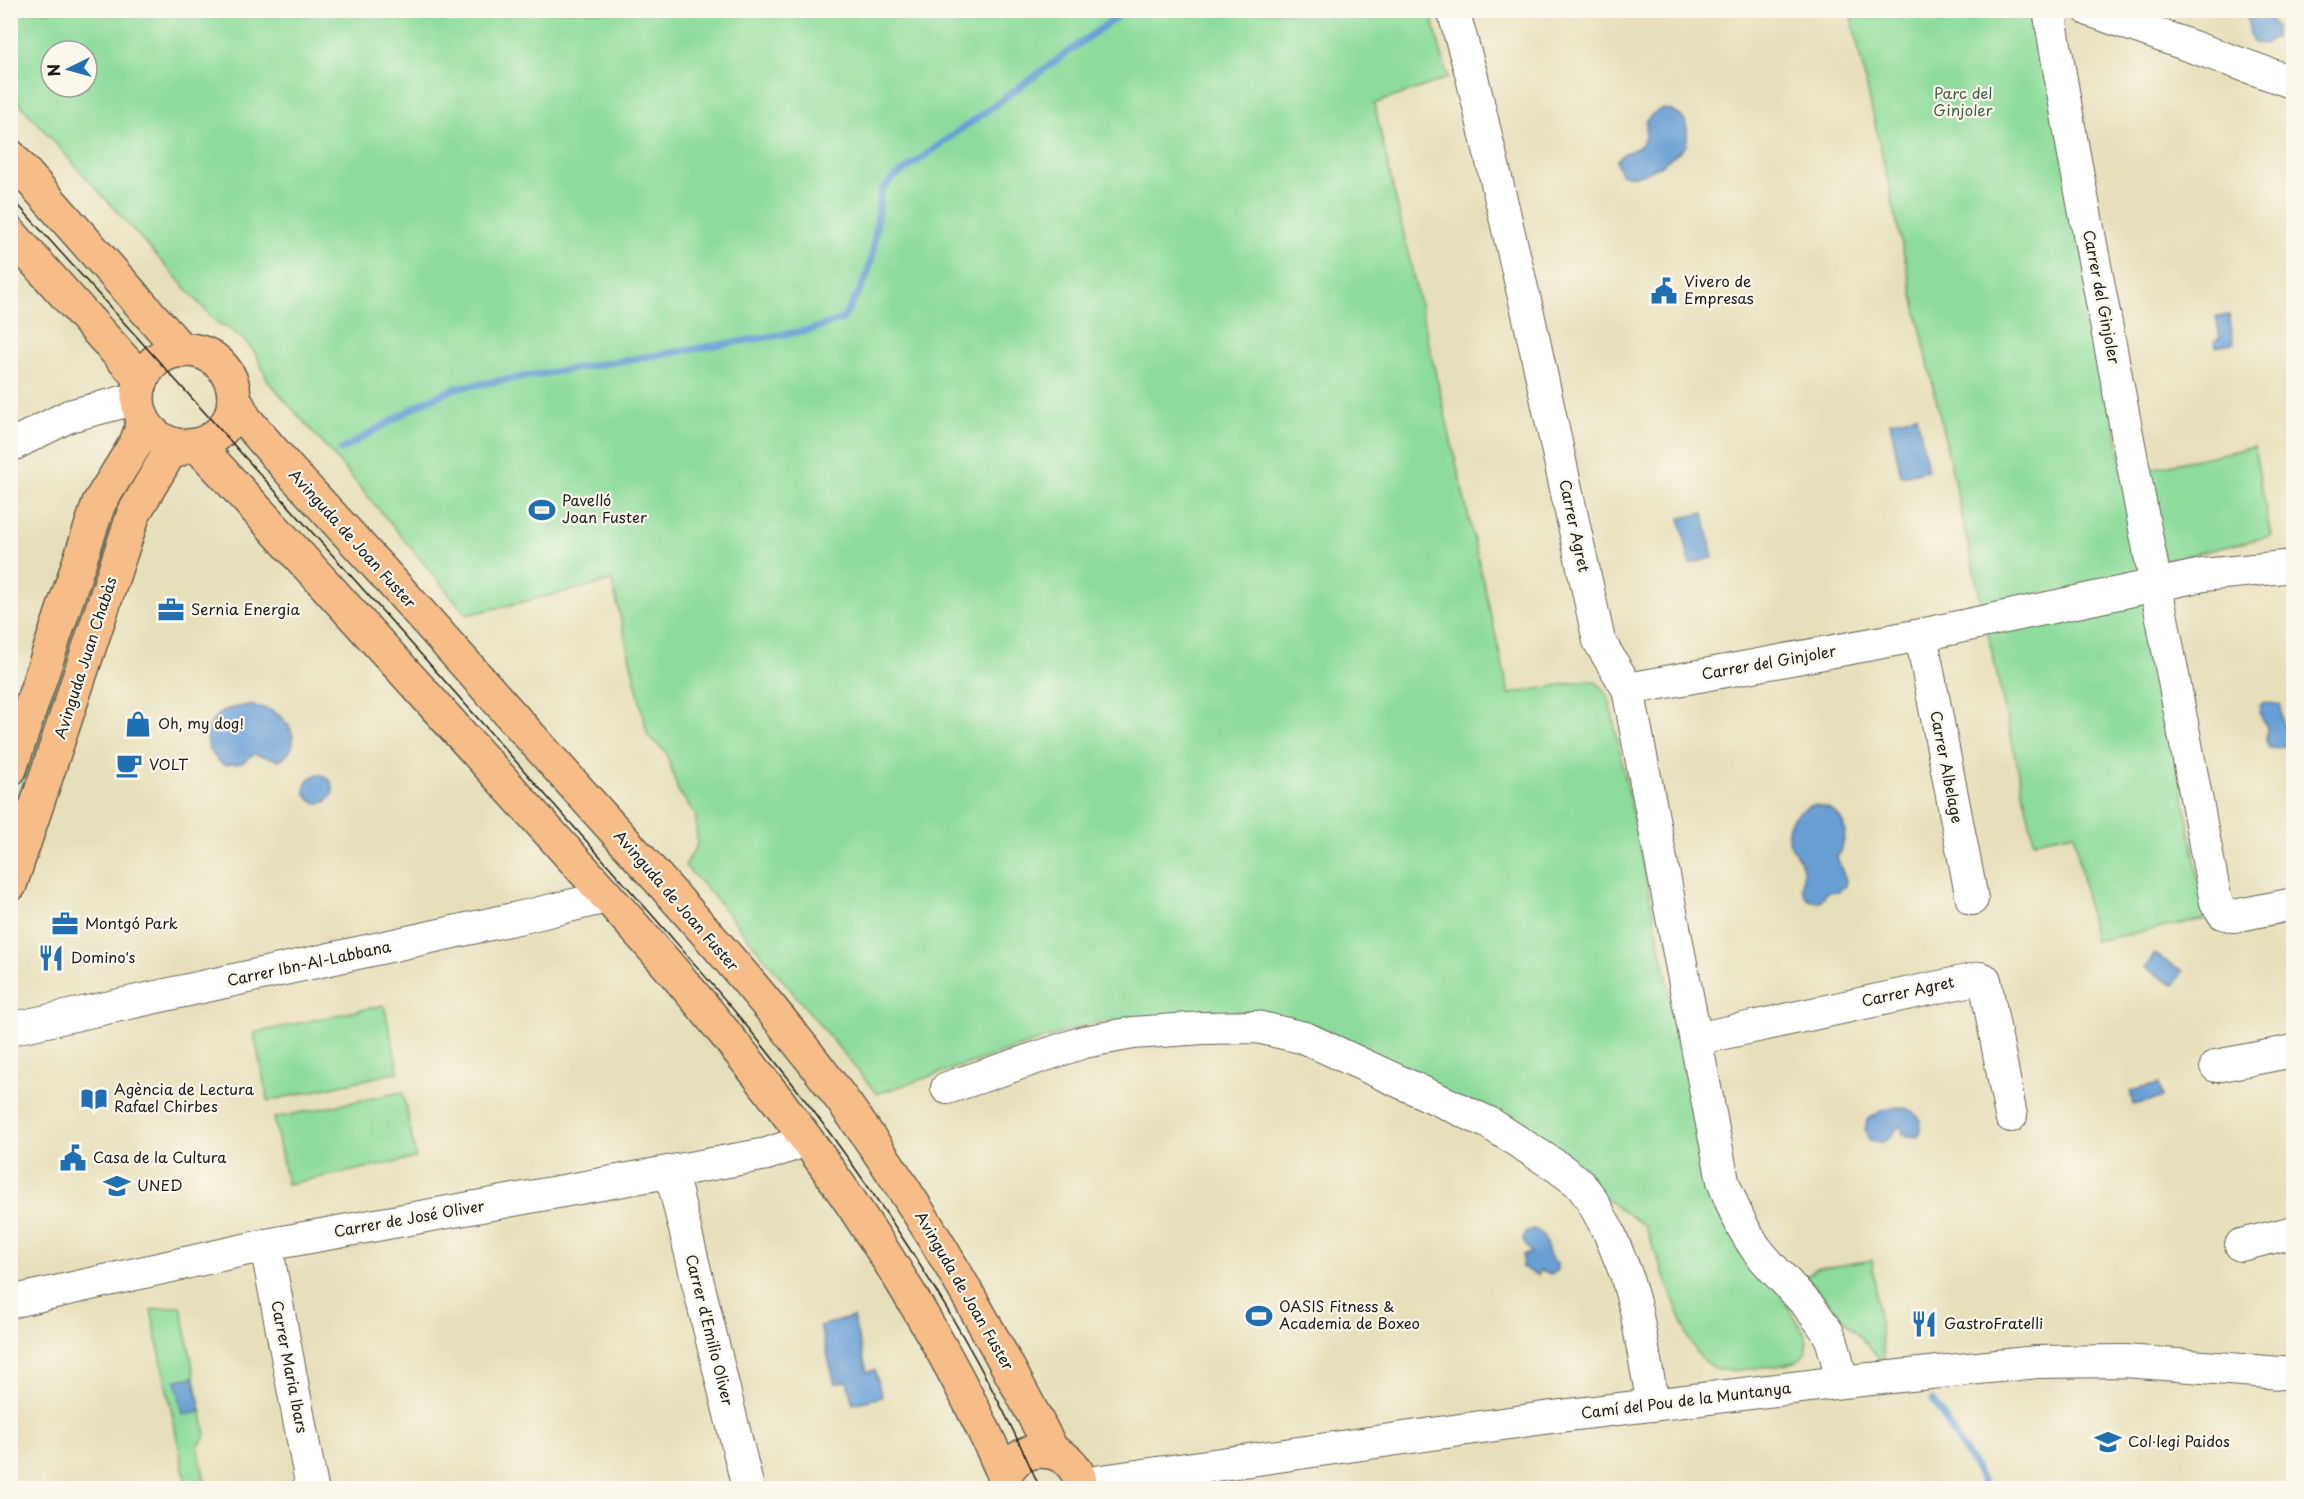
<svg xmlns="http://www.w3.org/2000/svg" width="2304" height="1499" font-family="'Playpen Sans',sans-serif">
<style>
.green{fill:#8ddc9b;stroke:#547c5c;stroke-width:1.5;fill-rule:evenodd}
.water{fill:#679fd5;stroke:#425e78;stroke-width:1.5}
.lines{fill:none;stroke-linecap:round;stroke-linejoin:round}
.stream{stroke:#679fd5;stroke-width:7}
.minor-casing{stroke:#636053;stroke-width:34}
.major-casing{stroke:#636053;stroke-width:36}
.minor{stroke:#fff;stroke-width:32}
.major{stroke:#f7bd88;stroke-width:33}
.tram{stroke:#1c1c1c;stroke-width:1.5}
.labels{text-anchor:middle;stroke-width:4.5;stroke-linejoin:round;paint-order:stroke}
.park-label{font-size:15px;fill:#445f48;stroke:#fbf7ec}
.poi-label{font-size:15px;fill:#1c1c1c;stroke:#fbf7ec;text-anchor:start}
.street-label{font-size:15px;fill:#1c1c1c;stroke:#fbf7ec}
</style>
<rect width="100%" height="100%" fill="#fbf7ec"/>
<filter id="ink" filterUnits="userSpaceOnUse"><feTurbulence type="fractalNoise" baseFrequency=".0167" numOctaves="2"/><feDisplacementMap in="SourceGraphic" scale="12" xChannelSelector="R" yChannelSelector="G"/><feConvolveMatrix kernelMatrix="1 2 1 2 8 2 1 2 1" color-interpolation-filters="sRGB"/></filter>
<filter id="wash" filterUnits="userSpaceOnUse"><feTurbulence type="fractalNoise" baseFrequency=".008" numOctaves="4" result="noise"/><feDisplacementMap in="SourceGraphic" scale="24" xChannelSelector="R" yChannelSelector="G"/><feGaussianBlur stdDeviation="1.35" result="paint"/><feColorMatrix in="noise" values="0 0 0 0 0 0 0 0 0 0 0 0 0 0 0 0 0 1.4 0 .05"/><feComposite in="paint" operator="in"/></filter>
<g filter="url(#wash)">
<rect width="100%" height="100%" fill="#e7dfb9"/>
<g class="green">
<path d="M 10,11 L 1430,11 L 1448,78 L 1374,104 L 1509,694 L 1589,680 C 1600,683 1604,689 1609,699 L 1713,1201 L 1739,1242 L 1767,1273 L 1802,1329 C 1821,1365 1781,1366 1756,1368 C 1743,1369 1723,1374 1711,1366 C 1700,1359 1694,1348 1688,1337 L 1645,1226 L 1472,1108 L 1319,1027 L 1254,1011 L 1093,1023 L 877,1094 L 710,892 L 685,866 L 697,845 L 696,815 L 678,791 L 666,752 L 648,736 L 612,581 L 467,615 L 339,462 L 268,381 L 256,354 L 246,342 L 228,328 L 217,323 L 11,94 ZM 51,51 L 87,51 L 87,87 L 51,87 Z"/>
<path d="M 1850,11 L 2039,11 L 2206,919 L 2094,941 L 2074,833 L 2034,841 Z"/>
<path d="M 2254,447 L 2271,536 L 2164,561 L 2145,470 Z"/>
<path d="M 109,514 L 119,518 L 11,852 L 11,814 Z"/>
<path d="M 384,1005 L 399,1072 L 268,1101 L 254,1033 Z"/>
<path d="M 403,1092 L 416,1158 L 287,1184 L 274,1118 Z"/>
<path d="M 1872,1260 L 1885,1365 L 1806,1277 L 1816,1269 Z"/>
<path d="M 181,1306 L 206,1435 L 198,1446 L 206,1488 L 187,1488 L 151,1310 Z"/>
</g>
<g class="water">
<path d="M 2243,11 L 2262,11 L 2276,26 L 2275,38 L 2265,44 L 2254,43 C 2247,33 2250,21 2243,11 Z"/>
<path d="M 1663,109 C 1686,113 1690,124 1686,146 C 1667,161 1647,181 1621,174 L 1616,161 C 1619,158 1623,153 1627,152 C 1634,149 1639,149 1643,142 C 1651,128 1636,119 1663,109 Z"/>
<path d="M 2229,315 L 2234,343 L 2216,347 L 2215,340 L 2220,338 L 2216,317 Z"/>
<path d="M 1917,415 L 1928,470 L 1901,476 L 1890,422 Z"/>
<path d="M 1704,513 L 1713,558 L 1690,564 L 1680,518 Z"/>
<path d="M 2265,702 L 2280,705 C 2283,711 2280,718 2283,724 C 2285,728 2290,730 2291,736 C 2292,746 2277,749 2269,748 L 2266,741 L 2267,728 L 2259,713 L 2261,704 Z"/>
<path d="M 248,705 C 256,706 264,707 272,711 C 292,721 304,748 279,760 L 254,754 L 242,763 L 224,765 C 203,751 201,725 224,711 C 232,707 239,707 248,705 Z"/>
<circle cx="319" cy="789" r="14"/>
<path d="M 1813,805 C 1845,807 1852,832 1837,857 L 1846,881 L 1845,886 L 1839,891 L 1826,892 L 1824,898 L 1818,902 L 1809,900 C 1798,892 1804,881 1803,869 C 1802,860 1794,852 1790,844 C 1782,825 1796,810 1813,805 Z"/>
<path d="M 2154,954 L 2183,971 L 2174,985 L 2145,968 Z"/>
<path d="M 2159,1084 L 2162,1098 L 2133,1105 L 2130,1091 Z"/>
<path d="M 1896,1107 C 1913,1107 1925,1118 1920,1134 L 1917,1137 L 1903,1135 L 1901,1125 C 1890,1135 1887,1148 1869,1140 L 1865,1130 L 1867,1120 L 1881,1111 Z"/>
<path d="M 1533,1229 C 1551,1233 1543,1255 1557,1264 L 1557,1271 L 1551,1275 L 1540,1271 L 1538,1275 L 1522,1268 L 1523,1255 L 1531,1253 L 1523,1241 L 1525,1233 Z"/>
<path d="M 853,1317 L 867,1372 L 875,1370 L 882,1397 L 853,1404 L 847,1381 L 835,1384 L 820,1326 Z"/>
<path d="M 194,1377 L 201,1412 L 183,1415 L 176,1380 Z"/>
</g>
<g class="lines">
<g class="stream">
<path d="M 341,450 L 422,403 L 456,388 L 810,330 L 843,319 L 865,281 L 872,258 L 881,191 L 891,180 L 1126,10"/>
<path d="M 1933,1400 L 1987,1488"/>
</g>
</g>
</g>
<g filter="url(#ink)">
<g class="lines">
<g class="minor-casing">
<g id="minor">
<path d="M 1453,10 L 1472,77 L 1529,318 L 1599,641 L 1628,689 L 1723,1181 C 1732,1205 1742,1230 1758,1251 C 1779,1278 1815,1307 1830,1337 C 1836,1350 1838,1368 1842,1382"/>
<path d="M 2049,10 L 2074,155 L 2216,902 L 2223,913 L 2234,916 L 2294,904"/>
<path d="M 2089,10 L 2294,83"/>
<path d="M 10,446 L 69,416 L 138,398"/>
<path d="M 1921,635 L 1972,899"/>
<path d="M 1628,689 L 1921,635 L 2203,575 L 2294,566"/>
<path d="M 10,1029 L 527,916 L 607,897"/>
<path d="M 1696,1039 L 1981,978 L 1985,980 L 2011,1116"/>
<path d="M 2216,1066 L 2294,1051"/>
<path d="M 947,1088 L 1084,1042 L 1133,1033 L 1203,1028 L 1257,1027 L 1305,1038 L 1489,1123 L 1559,1168 L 1578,1182 L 1590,1197 L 1609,1232 L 1626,1274 L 1636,1310 L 1653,1405"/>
<path d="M 671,1172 L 748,1488"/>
<path d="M 266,1245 L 312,1488"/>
<path d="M 2241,1245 L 2294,1232"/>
<path d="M 10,1302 L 266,1245 L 767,1154 L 807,1140"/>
<path d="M 1081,1484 L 1544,1418 L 1842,1382 L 2037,1362 L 2125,1361 L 2294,1374"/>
</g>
</g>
<g class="major-casing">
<g id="major">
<path d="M 10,156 L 182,351"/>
<path d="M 10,233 L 142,380"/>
<circle cx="186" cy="398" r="48"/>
<path d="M 234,398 L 245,419 L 290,471 C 386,573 478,679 572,783 C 666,888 765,993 848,1108 C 927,1216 991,1333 1053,1452"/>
<path d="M 197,445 C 307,563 414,683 522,802 C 591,879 662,955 727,1036 C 833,1166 938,1323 1005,1477"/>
<path d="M 10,769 L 99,503 L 136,443 L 141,430 L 142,417"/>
<path d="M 10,885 L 134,513 L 168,455 L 186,446"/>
<path d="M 1003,1488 C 1006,1439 1077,1439 1081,1488"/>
</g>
</g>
<use href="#minor" class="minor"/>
<use href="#major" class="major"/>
<path class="tram" d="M 10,196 C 183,388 356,580 527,774 C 608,866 691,956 767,1051 C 872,1183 972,1334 1040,1488"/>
</g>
</g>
<defs>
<g id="civic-bare" transform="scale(2.07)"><path d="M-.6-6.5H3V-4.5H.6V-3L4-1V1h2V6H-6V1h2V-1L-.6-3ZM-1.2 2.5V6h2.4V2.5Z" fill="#1f6fb2" stroke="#fbf7ec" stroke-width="2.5" paint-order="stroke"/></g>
<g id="stadium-bare" transform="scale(2.07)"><path d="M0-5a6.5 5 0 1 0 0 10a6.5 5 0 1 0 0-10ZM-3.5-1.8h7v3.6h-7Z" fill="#1f6fb2" stroke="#fbf7ec" stroke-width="2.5" paint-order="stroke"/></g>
<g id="office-bare" transform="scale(2.07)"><path d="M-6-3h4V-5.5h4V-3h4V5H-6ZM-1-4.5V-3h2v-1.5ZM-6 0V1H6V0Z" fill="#1f6fb2" stroke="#fbf7ec" stroke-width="2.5" paint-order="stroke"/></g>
<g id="shop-bare" transform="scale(2.07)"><path d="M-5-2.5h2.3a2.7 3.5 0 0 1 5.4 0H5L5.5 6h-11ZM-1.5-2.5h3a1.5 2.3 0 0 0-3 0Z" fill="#1f6fb2" stroke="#fbf7ec" stroke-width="2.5" paint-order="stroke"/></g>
<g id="cafe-bare" transform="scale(2.07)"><path d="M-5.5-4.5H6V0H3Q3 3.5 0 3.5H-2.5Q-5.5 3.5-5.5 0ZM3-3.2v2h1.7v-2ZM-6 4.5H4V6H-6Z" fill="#1f6fb2" stroke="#fbf7ec" stroke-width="2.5" paint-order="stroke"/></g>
<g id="restaurant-bare" transform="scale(2.07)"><path d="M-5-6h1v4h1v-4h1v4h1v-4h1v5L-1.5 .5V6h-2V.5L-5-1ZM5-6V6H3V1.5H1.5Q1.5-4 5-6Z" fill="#1f6fb2" stroke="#fbf7ec" stroke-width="2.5" paint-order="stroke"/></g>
<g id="library-bare" transform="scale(2.07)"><path d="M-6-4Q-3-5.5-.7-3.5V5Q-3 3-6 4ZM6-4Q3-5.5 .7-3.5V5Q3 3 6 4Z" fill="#1f6fb2" stroke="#fbf7ec" stroke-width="2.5" paint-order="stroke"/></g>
<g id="university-bare" transform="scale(2.07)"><path d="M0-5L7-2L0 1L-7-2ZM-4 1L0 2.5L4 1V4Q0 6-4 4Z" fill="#1f6fb2" stroke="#fbf7ec" stroke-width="2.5" paint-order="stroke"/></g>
<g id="school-bare" transform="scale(2.07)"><path d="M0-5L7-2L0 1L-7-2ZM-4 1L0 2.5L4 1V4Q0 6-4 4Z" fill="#1f6fb2" stroke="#fbf7ec" stroke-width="2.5" paint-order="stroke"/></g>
</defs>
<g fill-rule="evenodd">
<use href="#civic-bare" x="1664" y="291"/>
<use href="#stadium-bare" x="542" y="510"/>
<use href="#office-bare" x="171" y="610"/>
<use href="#shop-bare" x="138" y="724"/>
<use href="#cafe-bare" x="129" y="765"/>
<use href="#office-bare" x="65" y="924"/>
<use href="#restaurant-bare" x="51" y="958"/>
<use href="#library-bare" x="94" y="1099"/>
<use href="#civic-bare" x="73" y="1158"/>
<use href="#university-bare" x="117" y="1186"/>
<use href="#stadium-bare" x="1259" y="1316"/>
<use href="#restaurant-bare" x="1924" y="1324"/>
<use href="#school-bare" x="2108" y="1442"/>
</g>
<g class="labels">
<g class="park-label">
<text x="1963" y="99">Parc del<tspan x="1963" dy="17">Ginjoler</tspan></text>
</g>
<g class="poi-label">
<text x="1684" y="287">Vivero de<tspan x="1684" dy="17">Empresas</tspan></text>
<text x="562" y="506">Pavelló<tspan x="562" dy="17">Joan Fuster</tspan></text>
<text x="191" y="615">Sernia Energia</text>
<text x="158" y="729">Oh, my dog!</text>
<text x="149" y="770">VOLT</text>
<text x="85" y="929">Montgó Park</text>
<text x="71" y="963">Domino's</text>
<text x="114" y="1095">Agència de Lectura<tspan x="114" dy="17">Rafael Chirbes</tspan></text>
<text x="93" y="1163">Casa de la Cultura</text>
<text x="137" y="1191">UNED</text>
<text x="1279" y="1312">OASIS Fitness &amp;<tspan x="1279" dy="17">Academia de Boxeo</tspan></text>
<text x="1944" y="1329">GastroFratelli</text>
<text x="2128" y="1447">Col·legi Paidos</text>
</g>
<g class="street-label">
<text transform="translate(2101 297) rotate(79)" y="5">Carrer del Ginjoler</text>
<text transform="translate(1574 526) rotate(78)" y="5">Carrer Agret</text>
<text transform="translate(352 539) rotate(48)" y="5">Avinguda de Joan Fuster</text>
<text transform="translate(86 658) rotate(-72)" y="5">Avinguda Juan Chabàs</text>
<text transform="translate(1769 663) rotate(-10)" y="5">Carrer del Ginjoler</text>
<text transform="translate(1946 767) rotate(79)" y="5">Carrer Albelage</text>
<text transform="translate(676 901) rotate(49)" y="5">Avinguda de Joan Fuster</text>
<text transform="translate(309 964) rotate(-12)" y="5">Carrer Ibn-Al-Labbana</text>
<text transform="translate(1908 992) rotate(-12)" y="5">Carrer Agret</text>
<text transform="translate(409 1219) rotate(-10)" y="5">Carrer de José Oliver</text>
<text transform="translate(964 1291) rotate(60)" y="5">Avinguda de Joan Fuster</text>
<text transform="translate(709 1330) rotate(76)" y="5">Carrer d'Emilio Oliver</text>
<text transform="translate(289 1367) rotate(79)" y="5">Carrer Maria Ibars</text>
<text transform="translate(1686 1401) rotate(-7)" y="5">Camí del Pou de la Muntanya</text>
</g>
</g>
<rect width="2304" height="1499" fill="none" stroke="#fbf7ec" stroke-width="36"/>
<g transform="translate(69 69) rotate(265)"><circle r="28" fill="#fbf7ec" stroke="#a29f99" stroke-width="1.5"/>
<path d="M0-4.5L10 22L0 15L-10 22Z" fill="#1f6fb2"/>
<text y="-9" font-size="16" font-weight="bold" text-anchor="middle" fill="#1c1c1c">N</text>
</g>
</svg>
